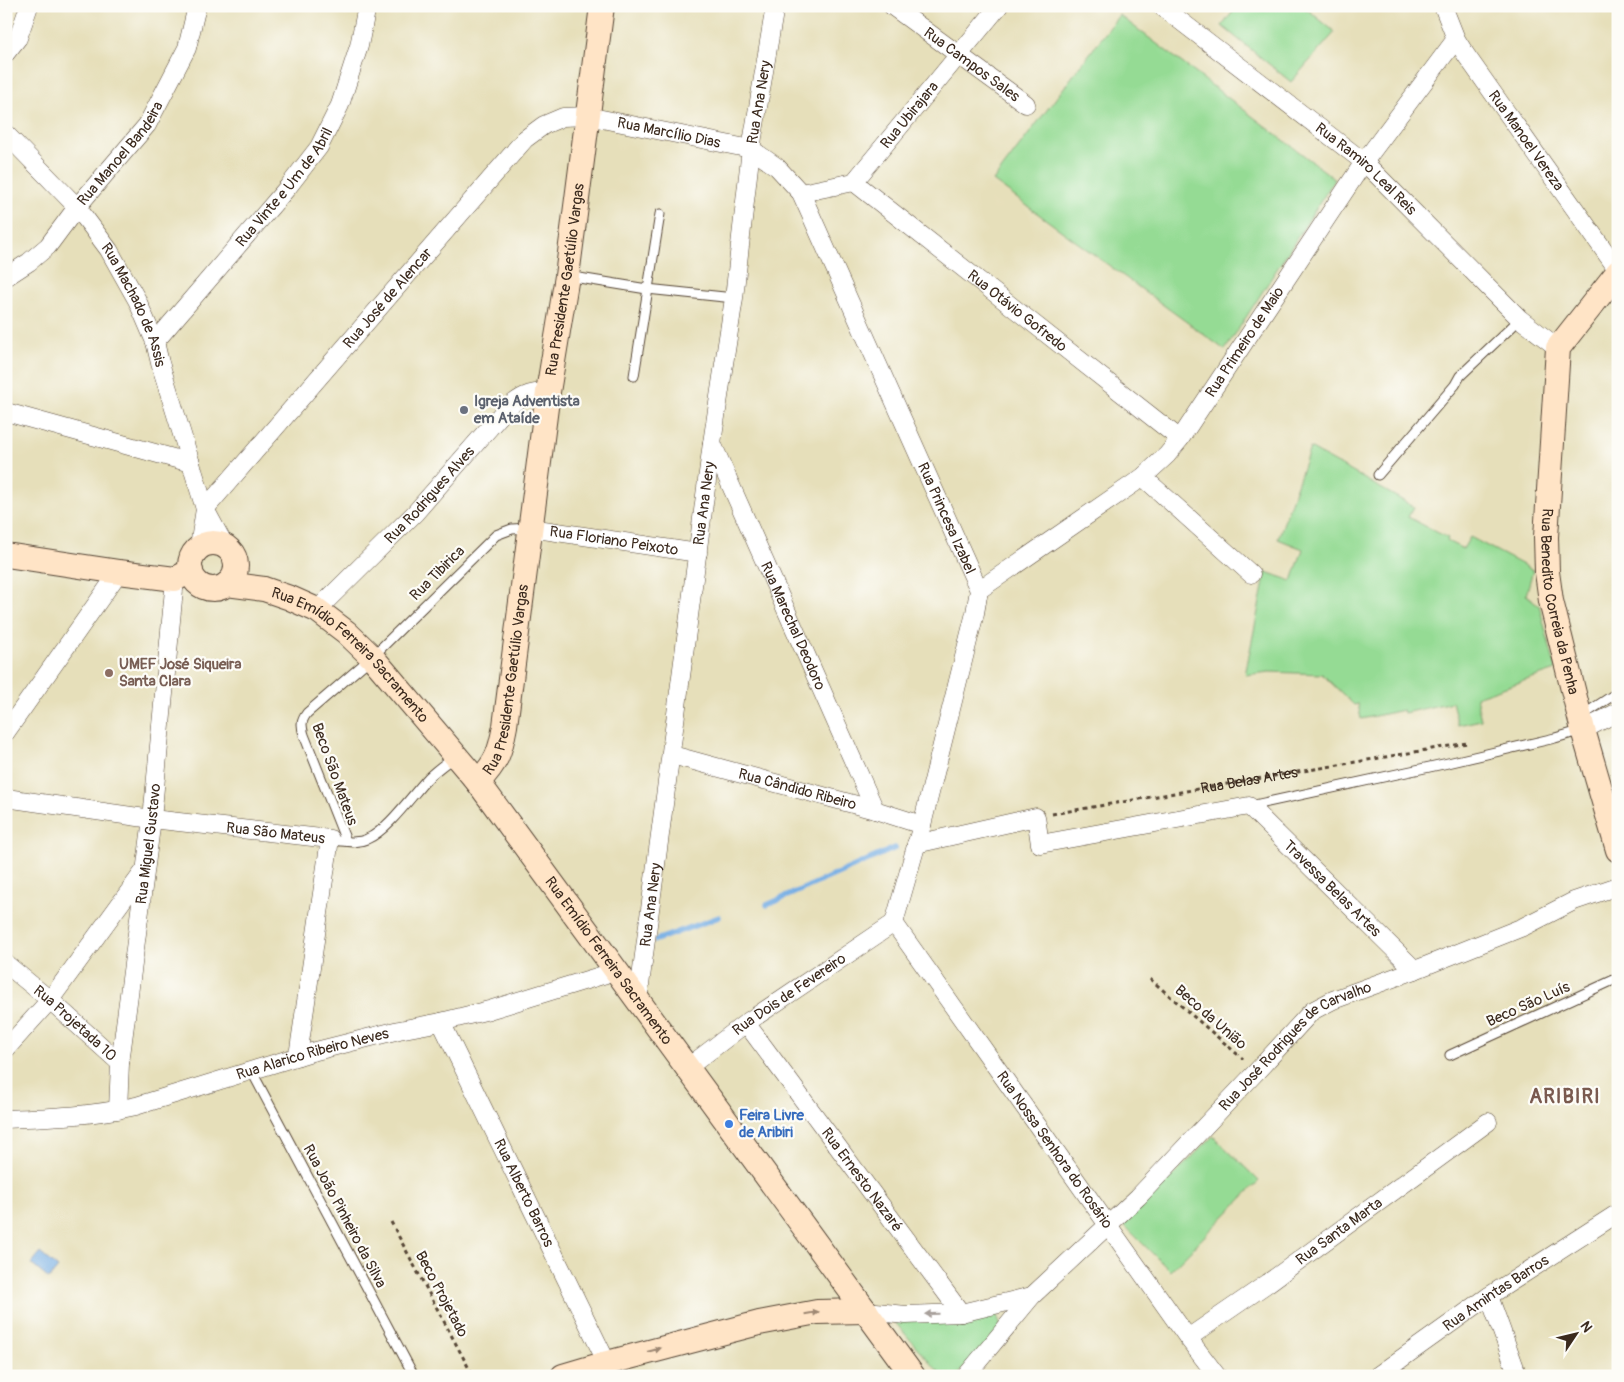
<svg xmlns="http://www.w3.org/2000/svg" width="1624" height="1382" font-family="Pangolin,sans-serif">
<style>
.green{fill:#95db94;stroke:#688259}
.water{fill:#74ade4;stroke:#586c81}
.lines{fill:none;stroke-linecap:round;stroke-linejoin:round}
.stream{stroke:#74ade4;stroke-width:5.5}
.lane-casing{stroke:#554535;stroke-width:11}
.street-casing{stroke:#554535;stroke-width:19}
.secondary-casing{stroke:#554535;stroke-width:26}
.path{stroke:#554535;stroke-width:3;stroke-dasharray:4 4;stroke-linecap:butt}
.lane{stroke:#fff;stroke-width:9}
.street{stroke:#fff;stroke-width:18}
.secondary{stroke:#ffe4c6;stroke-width:24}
.oneway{fill:#9d8772}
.oneway2{fill:#a79f9a}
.worship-dot{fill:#6b7280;stroke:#fdfcf7;stroke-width:2}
.education-dot{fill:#8d6e63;stroke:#fdfcf7;stroke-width:2}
.shop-dot{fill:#3f7fe0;stroke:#fdfcf7;stroke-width:2}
.labels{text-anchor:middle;stroke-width:4.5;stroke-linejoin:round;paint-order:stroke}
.street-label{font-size:15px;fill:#3b2a1e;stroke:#fdfcf7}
.worship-label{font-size:15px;font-weight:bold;fill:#5b616d;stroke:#fdfcf7;text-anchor:start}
.education-label{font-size:15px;font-weight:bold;fill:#785e54;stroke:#fdfcf7;text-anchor:start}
.shop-label{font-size:15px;font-weight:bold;fill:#366cbe;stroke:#fdfcf7;text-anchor:start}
.district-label{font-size:20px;font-weight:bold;letter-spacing:1px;fill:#79594e;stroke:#fdfcf7}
</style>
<rect width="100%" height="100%" fill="#fdfcf7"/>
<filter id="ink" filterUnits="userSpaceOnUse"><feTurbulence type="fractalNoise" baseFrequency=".02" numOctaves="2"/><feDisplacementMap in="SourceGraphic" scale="10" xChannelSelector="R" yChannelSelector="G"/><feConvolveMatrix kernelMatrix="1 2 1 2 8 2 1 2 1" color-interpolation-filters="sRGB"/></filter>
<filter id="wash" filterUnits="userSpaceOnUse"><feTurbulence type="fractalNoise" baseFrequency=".0096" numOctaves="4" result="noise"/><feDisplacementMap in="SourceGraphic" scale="20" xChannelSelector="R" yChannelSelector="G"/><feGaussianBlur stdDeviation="1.12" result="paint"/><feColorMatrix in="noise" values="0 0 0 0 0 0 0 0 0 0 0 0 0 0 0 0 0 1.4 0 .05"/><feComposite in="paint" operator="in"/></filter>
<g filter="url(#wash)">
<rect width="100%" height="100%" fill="#e6dfba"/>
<g class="green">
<path d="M 1237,6 L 1303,6 L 1335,32 L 1291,82 L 1222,26 Z"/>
<path d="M 1119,15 L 1335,179 L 1225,350 L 993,181 Z"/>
<path d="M 1310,448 L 1414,507 L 1408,517 L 1448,538 L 1447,541 L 1463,549 L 1470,537 L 1533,570 L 1526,595 L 1539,605 L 1556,670 L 1476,697 L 1481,720 L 1458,725 L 1452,702 L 1404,713 L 1403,710 L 1361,719 L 1358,704 L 1354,705 L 1322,674 L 1269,672 L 1245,675 L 1266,572 L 1292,581 L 1303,549 L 1278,539 Z"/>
<path d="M 1213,1136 L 1259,1181 L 1170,1271 L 1124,1225 Z"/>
<path d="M 996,1312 L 1001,1327 L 957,1376 L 942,1376 L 892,1319 Z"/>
</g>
<path class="water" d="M 40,1253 L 58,1268 L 49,1279 L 31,1264 Z"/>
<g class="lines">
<g class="stream">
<path d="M 767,905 L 895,848"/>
<path d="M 656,940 L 719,917"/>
</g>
</g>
</g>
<g filter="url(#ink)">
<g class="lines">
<g class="lane-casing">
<g id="lane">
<path d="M 567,276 L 647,289 L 734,298"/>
<path d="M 634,376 L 660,214"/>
<path d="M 1378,475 L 1455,385 L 1460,376 L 1520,319"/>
<path d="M 1580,717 L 1618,692"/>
<path d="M 1250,806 L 1448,763 L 1555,738 L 1583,730"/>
<path d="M 340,841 C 350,842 358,843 367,839 C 387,831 413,794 428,778 C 436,770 446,763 455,756"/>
<path d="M 346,841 L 304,735 C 301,725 301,721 307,713 L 372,657 L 496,535 L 512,529 L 530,528"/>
<path d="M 1450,1055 L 1618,978"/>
<path d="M 251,1070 L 414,1376"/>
</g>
</g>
<g class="street-casing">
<g id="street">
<path id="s2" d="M 892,6 L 1026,104"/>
<path id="s3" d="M 1161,6 L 1364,162 L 1520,319 L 1558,348"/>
<path id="s4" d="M 1443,6 L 1456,39 L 1466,55 L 1618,270"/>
<path d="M 6,53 L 18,38 L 29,6"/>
<path id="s5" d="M 6,134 L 77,207 L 109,250 L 137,300 L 155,342 L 160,363 L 205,509 L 225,546"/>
<path id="s6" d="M 854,182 L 1180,439"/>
<path id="s7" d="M 801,193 L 854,182 L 999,6"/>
<path id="s8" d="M 6,277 L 29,262 L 48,246 L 77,207 L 147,125 L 187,48 L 197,6"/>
<path id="s9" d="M 155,342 L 288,187 L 319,147 L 340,105 L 359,46 L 367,6"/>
<path d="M 6,412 L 191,463"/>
<path id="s10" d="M 712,443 L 875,810"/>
<path d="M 1143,477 L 1251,574"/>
<path id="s11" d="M 205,509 L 525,139 L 544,125 L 563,117 L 587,116 L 751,149 L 777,167 L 801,193 L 979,590 L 975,613 L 922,825 L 894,923"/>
<path id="s12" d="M 530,528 L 698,553"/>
<path d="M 199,547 L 205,509"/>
<path id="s13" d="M 979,590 L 1143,477 L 1167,455 L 1180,439 L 1364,162 L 1456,39"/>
<path id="s14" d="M 317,610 L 415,513 L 505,410 C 520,397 528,392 548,392"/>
<path d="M 1583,730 L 1618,712"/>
<path d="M 6,732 L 119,572"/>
<path id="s15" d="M 672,755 L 875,810 L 922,825"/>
<path id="s16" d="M 6,798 L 152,819 L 330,839 L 298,1056"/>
<path id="s17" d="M 916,844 L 1036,817 L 1040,844 L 1249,806 L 1415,970"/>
<path id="s18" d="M 894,923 L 1188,1338 L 1217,1376"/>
<path id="s19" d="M 6,964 L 50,1000 L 120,1063"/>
<path id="s20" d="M 638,1000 L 712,443 L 734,298 L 751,149 L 775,6"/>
<path id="s21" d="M 441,1022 L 607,1363"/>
<path id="s22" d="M 746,1023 L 961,1313"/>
<path d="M 6,1049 L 50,1000 L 144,871"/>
<path id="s23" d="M 687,1068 L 746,1023 L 894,923"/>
<path id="s24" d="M 118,1110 L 120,1063 L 152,819 L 175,579"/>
<path id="s25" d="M 6,1119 C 52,1117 91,1116 136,1106 L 312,1052 L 399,1030 L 441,1022 L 489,1010 L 603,975 L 616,969"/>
<path d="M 1489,1296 L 1518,1376"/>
<path d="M 866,1311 L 906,1315 L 961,1313 L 1032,1296"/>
<path id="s26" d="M 1188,1338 L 1268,1283 L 1488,1122"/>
<path id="s27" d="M 966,1376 L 1032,1296 L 1138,1197 L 1257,1071 L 1312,1011 L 1333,1000 L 1415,970 L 1523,927 L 1574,901 L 1618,886"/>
<path id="s28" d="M 1377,1376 L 1489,1296 L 1618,1213"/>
</g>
</g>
<g class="secondary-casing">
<g id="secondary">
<path id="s29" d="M 1618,272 L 1558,348 L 1546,537 L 1547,572 L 1551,601 L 1583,730 L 1618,850"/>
<circle cx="213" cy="566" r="23"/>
<path d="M 6,555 L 119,572 L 175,579 L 191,571"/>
<path id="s30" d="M 227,584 L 264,589 L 290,598 L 317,610 L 346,632 L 372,657 L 478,782 L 913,1376"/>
<path id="s31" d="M 478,782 C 497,762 500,753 505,726 L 548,392 L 567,276 L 602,6"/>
<path d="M 563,1376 L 607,1363 L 759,1323 L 817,1312 L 866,1311"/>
</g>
</g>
<g class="path">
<path id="s1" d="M 1052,814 L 1467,743"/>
<path d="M 1150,979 L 1243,1059"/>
<path d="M 391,1222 L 473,1376"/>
</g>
<use href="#lane" class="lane"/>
<use href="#street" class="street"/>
<use href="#secondary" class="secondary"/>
</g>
<defs><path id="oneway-solid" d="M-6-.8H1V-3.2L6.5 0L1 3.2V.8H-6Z" transform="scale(1.25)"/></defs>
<g class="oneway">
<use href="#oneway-solid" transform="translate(812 1313) rotate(-9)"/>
<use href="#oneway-solid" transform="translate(654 1350) rotate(-15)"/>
</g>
<use class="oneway2" href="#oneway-solid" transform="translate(932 1314) rotate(179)"/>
</g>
<circle class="worship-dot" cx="464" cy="410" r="5"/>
<circle class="education-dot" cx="109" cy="673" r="5"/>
<circle class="shop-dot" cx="729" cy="1124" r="5"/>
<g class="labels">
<g class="street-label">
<text dy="5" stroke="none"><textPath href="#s2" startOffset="99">Rua Campos Sales</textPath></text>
<text dy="5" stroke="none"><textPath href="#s20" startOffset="906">Rua Ana Nery</textPath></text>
<text dy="5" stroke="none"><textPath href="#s7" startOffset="141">Rua Ubirajara</textPath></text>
<text dy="5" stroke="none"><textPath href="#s11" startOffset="641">Rua Marcílio Dias</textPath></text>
<text dy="5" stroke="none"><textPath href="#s4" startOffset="159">Rua Manoel Vereza</textPath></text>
<text dy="5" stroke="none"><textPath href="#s8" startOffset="170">Rua Manoel Bandeira</textPath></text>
<text dy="5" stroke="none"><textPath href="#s3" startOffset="262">Rua Ramiro Leal Reis</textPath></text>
<text dy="5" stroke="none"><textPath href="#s9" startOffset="202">Rua Vinte e Um de Abril</textPath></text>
<text dy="5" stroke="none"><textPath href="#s31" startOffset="514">Rua Presidente Gaetúlio Vargas</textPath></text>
<text dy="5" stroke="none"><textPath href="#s11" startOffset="279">Rua José de Alencar</textPath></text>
<text dy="5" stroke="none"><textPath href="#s5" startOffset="216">Rua Machado de Assis</textPath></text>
<text dy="5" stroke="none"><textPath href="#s6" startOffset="208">Rua Otávio Gofredo</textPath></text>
<text dy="5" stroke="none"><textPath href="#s13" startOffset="369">Rua Primeiro de Maio</textPath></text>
<text dy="5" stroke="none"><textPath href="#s14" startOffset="161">Rua Rodrigues Alves</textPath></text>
<text dy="5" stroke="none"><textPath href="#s20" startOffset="501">Rua Ana Nery</textPath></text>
<text dy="5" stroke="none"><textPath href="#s11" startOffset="1148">Rua Princesa Izabel</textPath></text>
<text dy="5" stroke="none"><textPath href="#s12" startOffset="85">Rua Floriano Peixoto</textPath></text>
<text transform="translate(437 573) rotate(-45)" y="5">Rua Tibirica</text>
<text dy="5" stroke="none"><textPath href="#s29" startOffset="352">Rua Benedito Correia da Penha</textPath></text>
<text dy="5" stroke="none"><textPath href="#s10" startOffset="200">Rua Marechal Deodoro</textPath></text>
<text dy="5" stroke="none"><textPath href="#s30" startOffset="148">Rua Emídio Ferreira Sacramento</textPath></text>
<text dy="5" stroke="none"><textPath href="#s31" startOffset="109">Rua Presidente Gaetúlio Vargas</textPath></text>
<text transform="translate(335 774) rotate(70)" y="5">Beco São Mateus</text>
<text dy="5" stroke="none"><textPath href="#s1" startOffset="200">Rua Belas Artes</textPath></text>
<text dy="5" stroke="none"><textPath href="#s15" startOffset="130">Rua Cândido Ribeiro</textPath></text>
<text dy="5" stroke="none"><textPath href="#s16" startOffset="272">Rua São Mateus</textPath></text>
<text dy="5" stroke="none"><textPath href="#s24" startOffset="268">Rua Miguel Gustavo</textPath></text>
<text dy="5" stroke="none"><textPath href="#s17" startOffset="480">Travessa Belas Artes</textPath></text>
<text dy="5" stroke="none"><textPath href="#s20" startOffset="96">Rua Ana Nery</textPath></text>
<text dy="5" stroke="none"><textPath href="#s30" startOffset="552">Rua Emídio Ferreira Sacramento</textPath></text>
<text dy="5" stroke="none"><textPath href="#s23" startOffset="126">Rua Dois de Fevereiro</textPath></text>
<text transform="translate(1528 1004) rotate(-24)" y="5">Beco São Luís</text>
<text transform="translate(1211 1017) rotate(41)" y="5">Beco da União</text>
<text dy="5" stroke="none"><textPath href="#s19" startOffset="91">Rua Projetada 10</textPath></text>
<text dy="5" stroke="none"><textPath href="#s27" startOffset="469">Rua José Rodrigues de Carvalho</textPath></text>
<text dy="5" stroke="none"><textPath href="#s25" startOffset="315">Rua Alarico Ribeiro Neves</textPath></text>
<text dy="5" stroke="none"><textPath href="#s18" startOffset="278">Rua Nossa Senhora do Rosário</textPath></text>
<text dy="5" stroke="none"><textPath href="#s22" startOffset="195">Rua Ernesto Nazaré</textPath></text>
<text dy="5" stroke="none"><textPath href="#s21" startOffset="190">Rua Alberto Barros</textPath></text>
<text transform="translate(345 1216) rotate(62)" y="5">Rua João Pinheiro da Silva</text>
<text dy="5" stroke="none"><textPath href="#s26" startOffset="185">Rua Santa Marta</textPath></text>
<text dy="5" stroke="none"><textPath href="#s28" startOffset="145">Rua Amintas Barros</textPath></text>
<text transform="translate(442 1294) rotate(62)" y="5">Beco Projetado</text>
</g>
<g class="worship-label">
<text x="474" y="406">Igreja Adventista<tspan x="474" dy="17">em Ataíde</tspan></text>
</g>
<g class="education-label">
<text x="119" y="669">UMEF José Siqueira<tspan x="119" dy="17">Santa Clara</tspan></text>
</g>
<g class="shop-label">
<text x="739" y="1120">Feira Livre<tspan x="739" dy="17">de Aribiri</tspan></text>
</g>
<g class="district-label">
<text x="1565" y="1103">ARIBIRI</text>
</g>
</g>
<rect width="1624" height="1382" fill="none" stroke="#fdfcf7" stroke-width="25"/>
<g transform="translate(1576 1334) rotate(55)" stroke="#fdfcf7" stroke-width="4" paint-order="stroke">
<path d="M0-4L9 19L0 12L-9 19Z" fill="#3b2a1e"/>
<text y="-8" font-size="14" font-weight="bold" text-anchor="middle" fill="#3b2a1e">N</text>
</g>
</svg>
